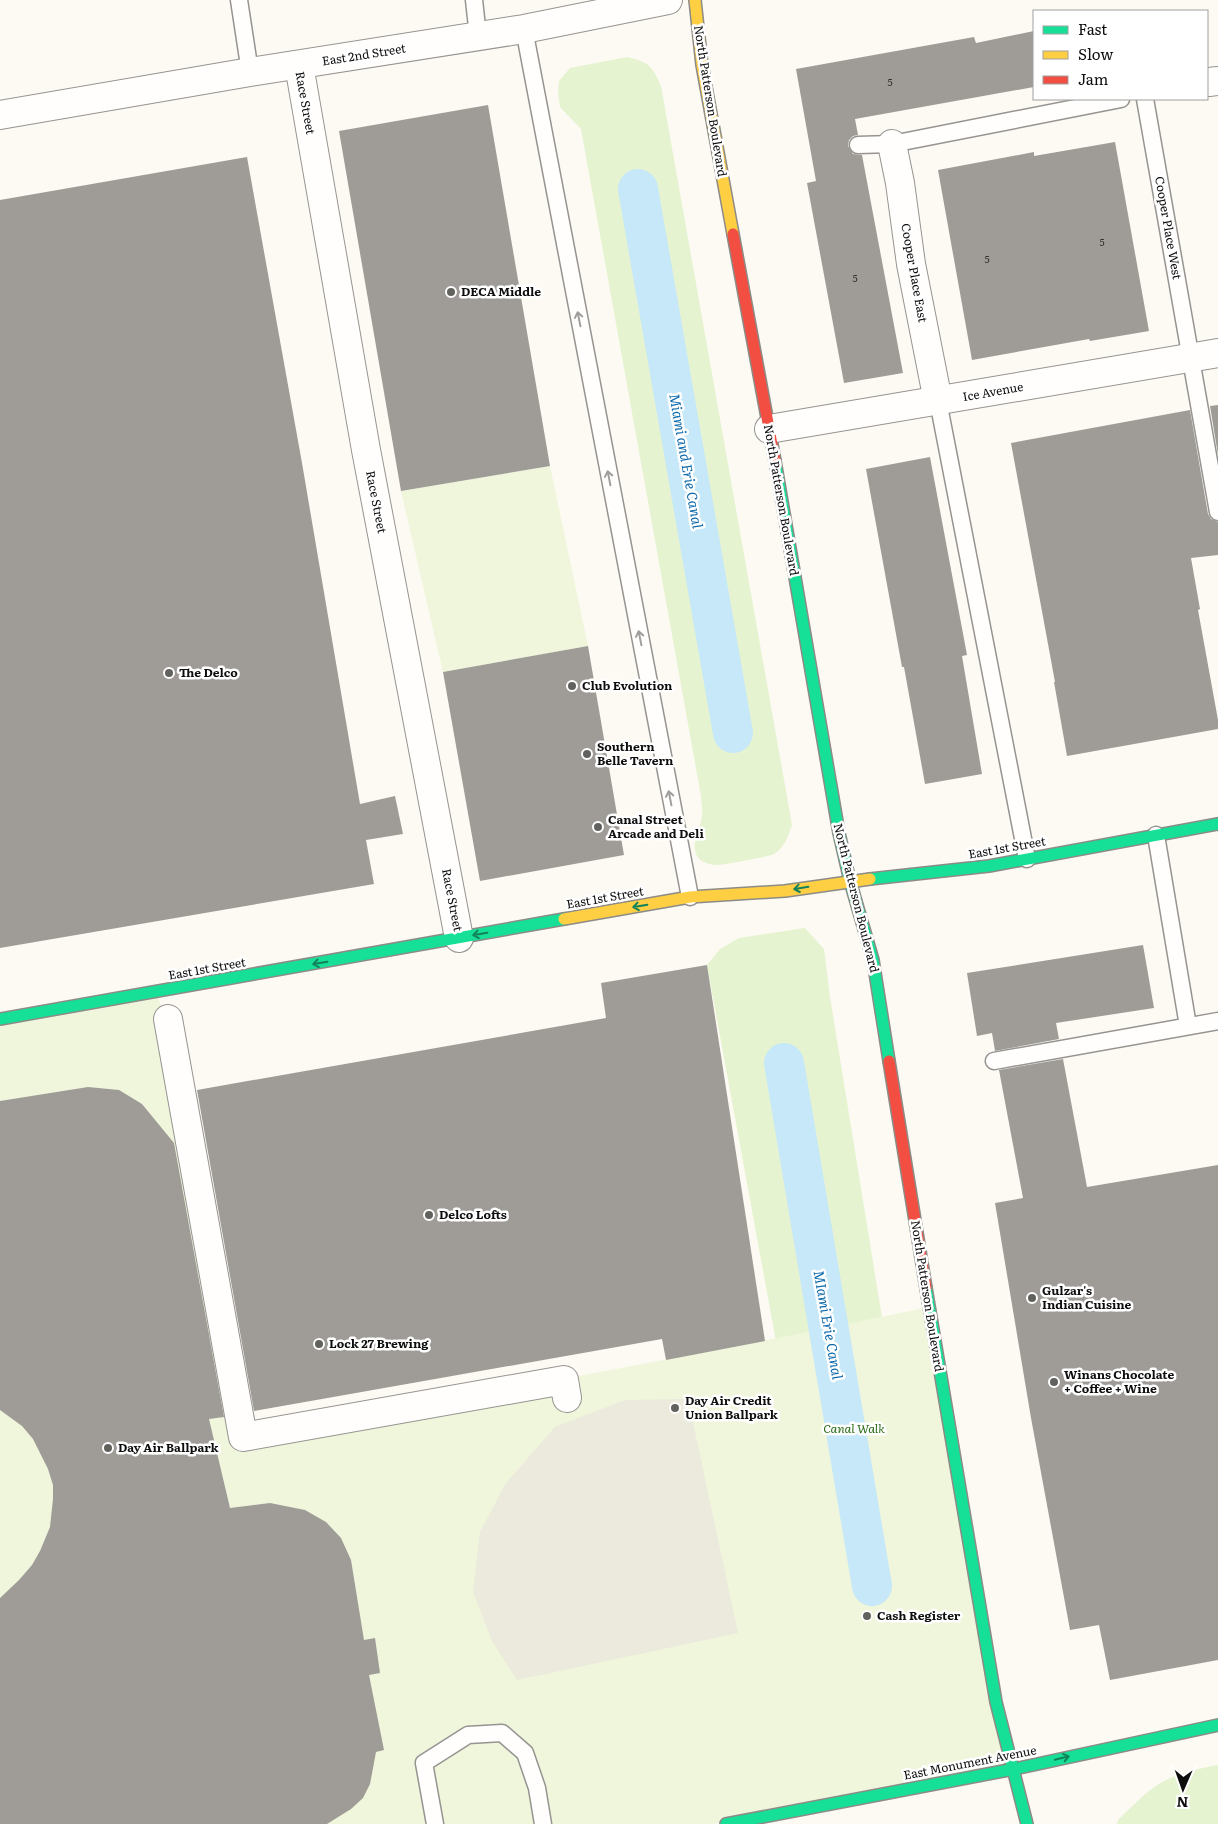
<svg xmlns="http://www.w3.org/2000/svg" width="1218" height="1824" font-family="Literata,serif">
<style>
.green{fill:#e5f3d0}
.pitch{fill:#eff6db}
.plaza{fill:#ece9dd}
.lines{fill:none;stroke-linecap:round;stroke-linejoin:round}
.canal{stroke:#c7e8f8;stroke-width:40}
.building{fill:#9f9c98}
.lane-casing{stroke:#959491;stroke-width:19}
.street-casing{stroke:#959491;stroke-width:30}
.fast-casing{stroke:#8c8b87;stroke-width:14}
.slow-casing{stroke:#8c8b87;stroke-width:14}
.jam-casing{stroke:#8c8b87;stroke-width:14}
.lane{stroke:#fffefd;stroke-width:16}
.street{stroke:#fffefd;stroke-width:28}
.fast{stroke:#16e098;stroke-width:11}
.slow{stroke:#ffcf43;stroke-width:11}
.jam{stroke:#f24e42;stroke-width:11}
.oneway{stroke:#9f9e9d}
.oneway2{stroke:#12825a}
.poi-dot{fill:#61615e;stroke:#fff;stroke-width:2}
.labels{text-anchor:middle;stroke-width:5;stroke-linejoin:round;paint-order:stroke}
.number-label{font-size:10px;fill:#323230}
.street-label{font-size:12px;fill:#0e0e0e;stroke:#fff}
.poi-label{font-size:12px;font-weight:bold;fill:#0e0e0e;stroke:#fff;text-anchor:start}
.park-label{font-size:12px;font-style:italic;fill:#2c6c19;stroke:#fff}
.water-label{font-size:14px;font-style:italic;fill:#0d69ab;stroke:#fff}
</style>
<rect width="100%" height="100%" fill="#fcfaf2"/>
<g class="green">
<path d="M 627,57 C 648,62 652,65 661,86 L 792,825 C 788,836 785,847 774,854 C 771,856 723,865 717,865 C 710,865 700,862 697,856 C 690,843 701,829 702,815 C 703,809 701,802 701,796 L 581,129 L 560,107 L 558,92 L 559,81 L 570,68 Z"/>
<path d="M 805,928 L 824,949 L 830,997 L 890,1367 L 854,1767 L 707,965 L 720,949 L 739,938 Z"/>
<path d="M 1218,1765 L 1218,1824 L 1117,1824 L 1118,1820 C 1132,1807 1146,1791 1162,1782 C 1179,1773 1200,1768 1218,1765 Z"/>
</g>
<g class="pitch">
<path d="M 550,466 L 588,646 L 443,672 L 401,491 Z"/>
<path d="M 158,996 L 176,1060 L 243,1437 C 472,1396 701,1355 929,1307 L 1014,1769 L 713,1824 L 0,1824 L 0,1020 Z"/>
</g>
<path class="plaza" d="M 688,1399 L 738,1633 L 517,1680 L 492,1641 L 473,1592 L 480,1532 L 506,1483 L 555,1427 L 625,1400 Z"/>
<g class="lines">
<g class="canal">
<path d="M 638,189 L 733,733"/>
<path d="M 784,1063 L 872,1586"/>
</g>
</g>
<g class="building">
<path d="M 1034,31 L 1034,87 L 855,119 L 858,135 L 853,136 L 849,140 L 848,146 L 853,154 L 862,155 L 903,373 L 844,383 L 807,183 L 816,181 L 796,69 L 974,37 L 976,43 Z"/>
<path d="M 488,105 L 550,466 L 401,491 L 339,131 Z"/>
<path d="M 1115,142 L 1149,331 L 1090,341 L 1089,339 L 972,360 L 938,170 L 1034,152 L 1034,156 Z"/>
<path d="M 247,157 L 302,463 L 360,804 L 395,796 L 403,834 L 366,840 L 374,884 L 0,948 L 0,200 Z"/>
<path d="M 1218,405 L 1218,455 L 1210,406 Z"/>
<path d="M 1190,410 L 1208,514 L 1211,519 L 1218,522 L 1218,555 L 1191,558 L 1200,609 L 1198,610 L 1218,720 L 1218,729 L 1067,756 L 1054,682 L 1055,682 L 1011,443 Z"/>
<path d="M 930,457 L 967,655 L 962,656 L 982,774 L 925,784 L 904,667 L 902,667 L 866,469 Z"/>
<path d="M 588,646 L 624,855 L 480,881 L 443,672 Z"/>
<path d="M 1143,945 L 1154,1008 L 1056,1023 L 1059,1039 L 995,1051 L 992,1033 L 977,1036 L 967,973 Z"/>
<path d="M 707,965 L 765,1341 L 666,1360 L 662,1339 L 254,1411 L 197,1090 L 606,1018 L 601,983 Z"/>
<path d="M 1063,1059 L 1087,1187 L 1218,1165 L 1218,1660 L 1110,1680 L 1099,1625 L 1070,1630 L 1031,1418 L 995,1203 L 1023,1198 L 999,1070 Z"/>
<path d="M 88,1087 L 119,1090 L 142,1104 L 174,1143 L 224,1417 L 209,1419 L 230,1508 L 270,1503 L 305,1510 L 326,1522 L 341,1538 L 351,1560 L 364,1640 L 375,1638 L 380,1673 L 369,1675 L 384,1750 L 376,1752 L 370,1784 L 363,1798 L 351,1809 L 327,1824 L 0,1824 L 0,1598 L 19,1580 L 32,1565 L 40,1551 L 50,1527 L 53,1499 L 53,1485 L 48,1469 L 33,1439 L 22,1426 L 0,1410 L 0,1101 Z"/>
</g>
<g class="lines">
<g class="lane-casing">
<g id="lane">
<path d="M 239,0 L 250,72"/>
<path d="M 474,0 L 478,36"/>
<path d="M 524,29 L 690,897"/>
<path d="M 1145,99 L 1218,512"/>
<path d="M 858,145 L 892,144 L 1121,99"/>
<path d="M 938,401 L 1027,859"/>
<path d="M 1156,835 L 1188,1026"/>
<path d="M 994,1061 L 1218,1021"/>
<path d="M 435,1824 L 424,1763 L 468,1735 L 502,1733 L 525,1753 L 537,1788 L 543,1824"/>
</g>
</g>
<g class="street-casing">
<g id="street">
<path d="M 299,65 L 366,450 L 459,938"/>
<path d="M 1209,82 L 1218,81"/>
<path d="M 0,115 L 250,72 L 524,29 L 668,0"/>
<path d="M 892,144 L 900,183 L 911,264 L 938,401"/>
<path d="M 769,429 L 1218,353"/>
<path d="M 168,1019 L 243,1437 L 564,1380 L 567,1398"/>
</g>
</g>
<g class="fast-casing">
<g id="fast">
<path d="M 775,461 L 839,833 L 850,881 L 873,960 L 889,1061"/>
<path d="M 870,879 L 989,866 L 1218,824"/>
<path d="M 0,1019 L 564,919"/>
<path d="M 926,1288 L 996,1702 L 1027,1824"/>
<path d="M 726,1824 L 1014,1769 L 1218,1725"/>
</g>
</g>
<g class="slow-casing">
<g id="slow">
<path d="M 695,0 L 702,65 L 733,234"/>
<path d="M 564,919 L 690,897 L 785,891 L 870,879"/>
</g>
</g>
<g class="jam-casing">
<g id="jam">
<path d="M 733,234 L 775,461"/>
<path d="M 889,1061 L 926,1288"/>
</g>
</g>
<use href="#lane" class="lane"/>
<use href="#street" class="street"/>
<use href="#fast" class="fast"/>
<use href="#slow" class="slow"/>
<use href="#jam" class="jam"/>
</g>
<defs><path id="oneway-shaft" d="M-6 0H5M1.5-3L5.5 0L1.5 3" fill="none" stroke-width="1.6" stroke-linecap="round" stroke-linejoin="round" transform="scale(1.25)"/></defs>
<g class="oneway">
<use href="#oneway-shaft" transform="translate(579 319) rotate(-101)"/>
<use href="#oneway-shaft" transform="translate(609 478) rotate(-101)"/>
<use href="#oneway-shaft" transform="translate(640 638) rotate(-101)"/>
<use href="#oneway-shaft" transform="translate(670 798) rotate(-101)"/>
</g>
<g class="oneway2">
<use href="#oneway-shaft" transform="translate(801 888) rotate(171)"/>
<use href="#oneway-shaft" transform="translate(640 906) rotate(170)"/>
<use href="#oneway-shaft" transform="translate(480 934) rotate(170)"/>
<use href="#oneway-shaft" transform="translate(320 963) rotate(170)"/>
<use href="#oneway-shaft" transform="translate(1062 1758) rotate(-13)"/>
</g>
<g class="poi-dot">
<circle cx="451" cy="292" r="5"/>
<circle cx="169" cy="673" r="5"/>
<circle cx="572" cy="686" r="5"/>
<circle cx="587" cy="754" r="5"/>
<circle cx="598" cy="827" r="5"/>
<circle cx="429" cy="1215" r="5"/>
<circle cx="1032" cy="1298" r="5"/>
<circle cx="319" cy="1344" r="5"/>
<circle cx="1054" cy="1382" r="5"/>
<circle cx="675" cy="1408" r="5"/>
<circle cx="108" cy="1448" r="5"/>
<circle cx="867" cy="1616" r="5"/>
</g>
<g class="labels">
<g class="number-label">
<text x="890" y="86">5</text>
<text x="1102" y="246">5</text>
<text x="987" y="263">5</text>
<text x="855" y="282">5</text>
</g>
<g class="street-label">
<text transform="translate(364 55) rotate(-9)" y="4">East 2nd Street</text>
<text transform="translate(710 101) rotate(81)" y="4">North Patterson Boulevard</text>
<text transform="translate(305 103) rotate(80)" y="4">Race Street</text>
<text transform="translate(1168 228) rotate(80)" y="4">Cooper Place West</text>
<text transform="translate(914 273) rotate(80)" y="4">Cooper Place East</text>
<text transform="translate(993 392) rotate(-10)" y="4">Ice Avenue</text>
<text transform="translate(781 500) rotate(80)" y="4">North Patterson Boulevard</text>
<text transform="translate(376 502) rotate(79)" y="4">Race Street</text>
<text transform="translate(1007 848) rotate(-10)" y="4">East 1st Street</text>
<text transform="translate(605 898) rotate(-10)" y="4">East 1st Street</text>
<text transform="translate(856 898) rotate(76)" y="4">North Patterson Boulevard</text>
<text transform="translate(452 900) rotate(79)" y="4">Race Street</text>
<text transform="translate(207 969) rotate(-10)" y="4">East 1st Street</text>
<text transform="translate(927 1296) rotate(81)" y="4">North Patterson Boulevard</text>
<text transform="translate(970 1763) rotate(-11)" y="4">East Monument Avenue</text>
</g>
<g class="poi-label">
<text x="461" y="296">DECA Middle</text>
<text x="179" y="677">The Delco</text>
<text x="582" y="690">Club Evolution</text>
<text x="597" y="751">Southern<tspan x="597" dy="14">Belle Tavern</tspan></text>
<text x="608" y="824">Canal Street<tspan x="608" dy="14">Arcade and Deli</tspan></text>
<text x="439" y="1219">Delco Lofts</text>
<text x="1042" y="1295">Gulzar's<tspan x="1042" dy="14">Indian Cuisine</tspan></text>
<text x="329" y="1348">Lock 27 Brewing</text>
<text x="1064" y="1379">Winans Chocolate<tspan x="1064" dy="14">+ Coffee + Wine</tspan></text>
<text x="685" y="1405">Day Air Credit<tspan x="685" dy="14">Union Ballpark</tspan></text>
<text x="118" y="1452">Day Air Ballpark</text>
<text x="877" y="1620">Cash Register</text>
</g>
<g class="park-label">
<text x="854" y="1433">Canal Walk</text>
</g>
<g class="water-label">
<text transform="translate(686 461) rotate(80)" y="5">Miami and Erie Canal</text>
<text transform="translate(828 1325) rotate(80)" y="5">MIami Erie Canal</text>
</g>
</g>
<rect x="1033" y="10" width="175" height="90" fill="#ffffff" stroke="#9f9f9f"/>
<rect x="1043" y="26" width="25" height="8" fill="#16e098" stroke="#9f9f9f"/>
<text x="1078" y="35" font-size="15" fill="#0e0e0e">Fast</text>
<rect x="1043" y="51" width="25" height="8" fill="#ffcf43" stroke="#9f9f9f"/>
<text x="1078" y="60" font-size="15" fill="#0e0e0e">Slow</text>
<rect x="1043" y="76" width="25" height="8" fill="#f24e42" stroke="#9f9f9f"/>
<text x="1078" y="85" font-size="15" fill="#0e0e0e">Jam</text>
<g transform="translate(1183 1789) rotate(182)" stroke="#ffffff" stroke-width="4" paint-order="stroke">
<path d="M0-4L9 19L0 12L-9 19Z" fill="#0e0e0e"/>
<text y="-8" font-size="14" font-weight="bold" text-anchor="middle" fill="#0e0e0e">N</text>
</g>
</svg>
